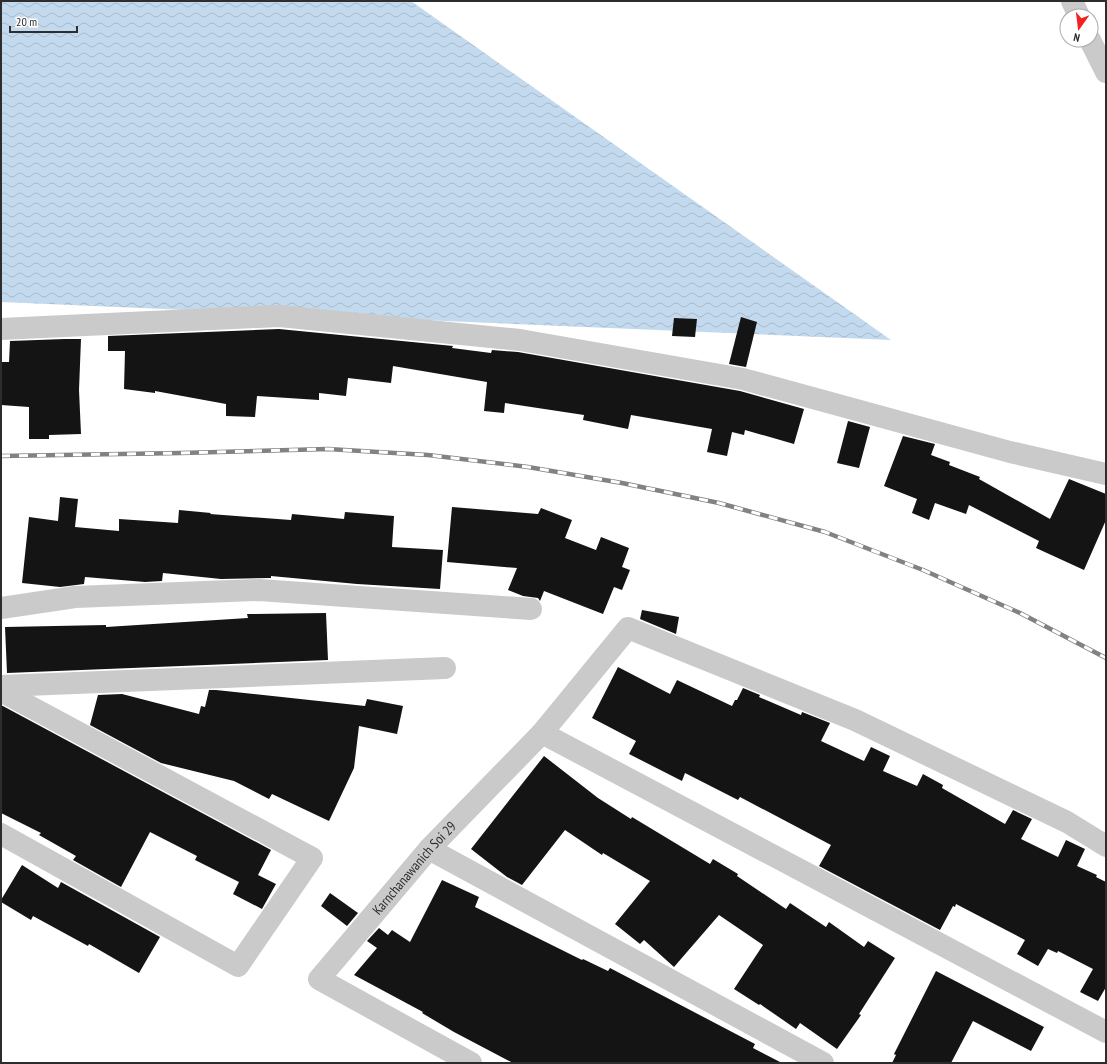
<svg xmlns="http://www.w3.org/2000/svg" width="1107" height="1064" font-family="'PT Sans Narrow',sans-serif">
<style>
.water{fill:url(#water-waves)}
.building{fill:#141414}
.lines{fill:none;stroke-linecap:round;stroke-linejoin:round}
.minor{stroke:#cacaca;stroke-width:22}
.tertiary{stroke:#cacaca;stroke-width:22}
.rail-casing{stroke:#828282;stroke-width:4.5}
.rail{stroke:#fff;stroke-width:3;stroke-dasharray:9;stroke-linecap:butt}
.labels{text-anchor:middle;stroke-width:4;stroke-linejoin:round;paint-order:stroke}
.street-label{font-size:14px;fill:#2d2d2d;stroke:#fff}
</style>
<defs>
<pattern id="water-waves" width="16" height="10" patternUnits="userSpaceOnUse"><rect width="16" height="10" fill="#c3d9ee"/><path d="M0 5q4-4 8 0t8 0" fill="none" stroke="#a8bbcc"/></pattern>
</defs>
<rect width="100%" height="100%" fill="#fff"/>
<path class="water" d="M 1,1 L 411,1 L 891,340 L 1,302 Z"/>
<g class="building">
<path d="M 741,317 L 757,322 L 746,367 L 729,364 Z"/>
<path d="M 674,318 L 697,319 L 695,337 L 672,336 Z"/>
<path d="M 279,329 L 453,346 L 452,348 L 491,353 L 492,350 L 518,352 L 740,391 L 804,409 L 794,444 L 745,430 L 744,435 L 732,432 L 727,456 L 707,452 L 712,429 L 631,415 L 628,429 L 583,420 L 584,415 L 505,403 L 504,413 L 484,411 L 487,382 L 393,366 L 391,383 L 348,378 L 346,396 L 319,393 L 319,400 L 257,396 L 255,417 L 226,416 L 226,404 L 155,391 L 155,393 L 124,389 L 125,351 L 108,351 L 108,336 Z"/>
<path d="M 65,339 L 81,339 L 79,390 L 81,434 L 49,435 L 49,439 L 29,439 L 29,407 L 1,405 L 1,362 L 9,362 L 10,341 Z"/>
<path d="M 848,421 L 870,427 L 859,468 L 837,463 Z"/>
<path d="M 903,436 L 935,444 L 931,455 L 950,462 L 949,465 L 980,477 L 979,479 L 1050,519 L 1069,479 L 1106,494 L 1106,520 L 1084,570 L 1036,548 L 1039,541 L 969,505 L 966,514 L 935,503 L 929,520 L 912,513 L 917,499 L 884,486 Z"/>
<path d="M 60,497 L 78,499 L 75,527 L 119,531 L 119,519 L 178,523 L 179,510 L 211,513 L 210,514 L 291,520 L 292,514 L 344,519 L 345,512 L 394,516 L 392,547 L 443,550 L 440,589 L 357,584 L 271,576 L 271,578 L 221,579 L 163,573 L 162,581 L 145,582 L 85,577 L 84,584 L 60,587 L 22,583 L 29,517 L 58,521 Z"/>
<path d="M 452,507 L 538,514 L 541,508 L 572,520 L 565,538 L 596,550 L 601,537 L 629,548 L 622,567 L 630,570 L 622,590 L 614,587 L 603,614 L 544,591 L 540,601 L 538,598 L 523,596 L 508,590 L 517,568 L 447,562 Z"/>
<path d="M 642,610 L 679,617 L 676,634 L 640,619 Z"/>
<path d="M 326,613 L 328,660 L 7,673 L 5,627 L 106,625 L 106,627 L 248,618 L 247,614 Z"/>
<path d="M 618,667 L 670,694 L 677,680 L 732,706 L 735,700 L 737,700 L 743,688 L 760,695 L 759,697 L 801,715 L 802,712 L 830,723 L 821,741 L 864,761 L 871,747 L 890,756 L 883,771 L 917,786 L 923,774 L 943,785 L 942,788 L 1005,824 L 1013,810 L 1032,819 L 1021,839 L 1058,857 L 1066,840 L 1085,849 L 1077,866 L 1097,875 L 1096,877 L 1106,882 L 1106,987 L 1098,1001 L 1080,992 L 1093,969 L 1058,951 L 1057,953 L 1048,949 L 1038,966 L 1017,954 L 1025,940 L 956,904 L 955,907 L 953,906 L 940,930 L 819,866 L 831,845 L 740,797 L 738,800 L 685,773 L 682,781 L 629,754 L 636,741 L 592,718 Z"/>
<path d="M 209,690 L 216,690 L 365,706 L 367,699 L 403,706 L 397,734 L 359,726 L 354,768 L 329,821 L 272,794 L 269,799 L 234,781 L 161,763 L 90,725 L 98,695 L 122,694 L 199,714 L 201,706 L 205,707 Z"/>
<path d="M 1,705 L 271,850 L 258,875 L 276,884 L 262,909 L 233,894 L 239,882 L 195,860 L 197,856 L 150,832 L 121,887 L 73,860 L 76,856 L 39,835 L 41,833 L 1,813 Z"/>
<path d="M 544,756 L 598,798 L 631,819 L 632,817 L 710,864 L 713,859 L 738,874 L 737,876 L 786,909 L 790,903 L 826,927 L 829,922 L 864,947 L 868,941 L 895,958 L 859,1014 L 861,1015 L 837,1049 L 800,1023 L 796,1029 L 760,1004 L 759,1005 L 734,989 L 763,945 L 719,915 L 674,967 L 644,940 L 640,944 L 615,924 L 650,881 L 603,853 L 602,855 L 565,830 L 522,885 L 507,877 L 471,849 Z"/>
<path d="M 22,865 L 58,888 L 61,882 L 160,937 L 139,973 L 89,944 L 88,946 L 33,916 L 31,920 L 1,902 L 1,900 Z"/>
<path d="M 442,880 L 479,897 L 475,907 L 582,960 L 583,959 L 608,971 L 610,968 L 755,1044 L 753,1048 L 782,1063 L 513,1063 L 454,1032 L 422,1013 L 423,1012 L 354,975 L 377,948 L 367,941 L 379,928 L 388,935 L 392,930 L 410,942 Z"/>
<path d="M 330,893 L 358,913 L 347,926 L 321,906 Z"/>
<path d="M 936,971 L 1044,1027 L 1031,1051 L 973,1021 L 951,1063 L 892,1063 L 896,1055 L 894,1054 Z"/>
</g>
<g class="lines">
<g class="minor">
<path d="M 1,329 L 279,316 L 520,340 L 743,379 L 1010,452 L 1106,474"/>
<path d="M 1,608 L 75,597 L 259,590 L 531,609"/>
<path d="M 1,686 L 445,668"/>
<path d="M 1,691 L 312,858 L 238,966 L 1,834"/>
<path d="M 542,733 L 1106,1032"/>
<path d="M 429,849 L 823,1063"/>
<path id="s1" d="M 471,1063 L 319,979 L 429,849 L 542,733 L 628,628 L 855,720 L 1067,822 L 1106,846"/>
</g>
<g class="tertiary">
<path d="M 1072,1 L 1079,16"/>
<path d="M 1090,40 L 1106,72"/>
</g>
<g class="rail-casing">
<path id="rail" d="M 1,456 L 181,453 L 328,449 L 428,455 L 528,467 L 622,483 L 719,503 L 825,532 L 923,570 L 1020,613 L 1106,658"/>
</g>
<use href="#rail" class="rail"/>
</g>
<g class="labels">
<g class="street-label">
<text dy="5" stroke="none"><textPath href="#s1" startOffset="320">Karnchanawanich Soi 29</textPath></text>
</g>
</g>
<rect width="1107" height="1064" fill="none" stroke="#2d2d2d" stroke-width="4"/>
<g transform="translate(1079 28) rotate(194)"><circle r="19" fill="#ffffff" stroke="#ababab"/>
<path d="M0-3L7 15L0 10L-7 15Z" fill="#f4211e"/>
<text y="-6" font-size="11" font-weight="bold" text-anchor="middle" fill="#2d2d2d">N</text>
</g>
<path d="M10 26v6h67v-6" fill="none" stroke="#2d2d2d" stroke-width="2"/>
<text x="16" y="26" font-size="12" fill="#2d2d2d" stroke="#ffffff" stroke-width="3" paint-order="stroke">20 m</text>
</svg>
